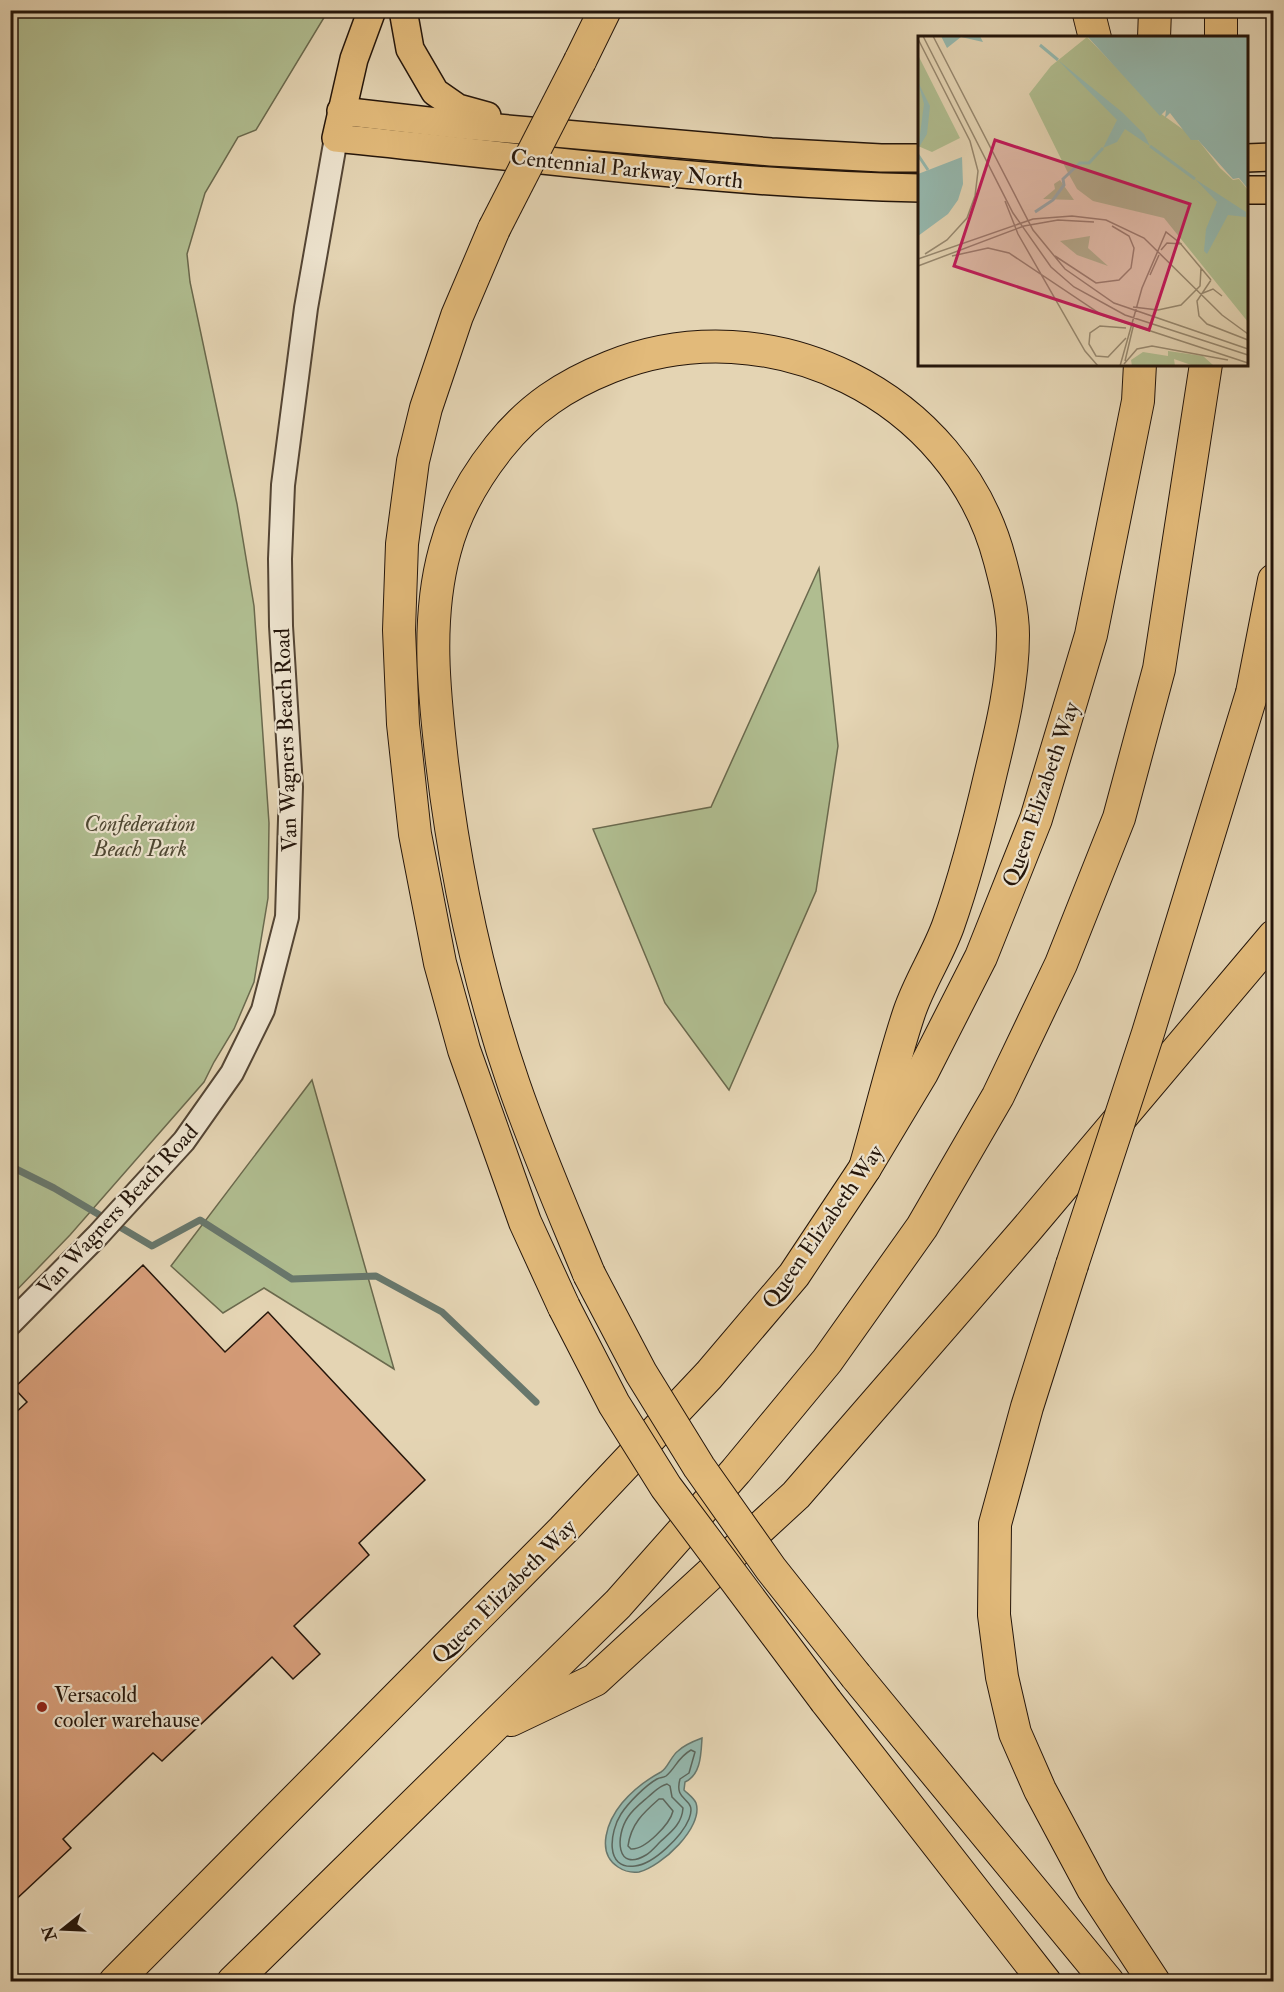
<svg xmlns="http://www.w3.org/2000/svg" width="1284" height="1992" font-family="'IM FELL Double Pica',serif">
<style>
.green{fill:#b0bd90;stroke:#6a694d;stroke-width:1.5}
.water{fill:#95b8ae;stroke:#68776c;stroke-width:1.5}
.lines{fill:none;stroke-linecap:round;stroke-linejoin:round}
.shore{stroke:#5c665c;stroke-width:1.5}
.stream{stroke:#68776c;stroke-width:7}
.building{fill:#d79e7a;stroke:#24150a;stroke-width:1.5}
.minor-casing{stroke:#544534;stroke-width:26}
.major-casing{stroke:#24150a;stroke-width:30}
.highway-casing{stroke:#24150a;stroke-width:34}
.minor{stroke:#ede3ce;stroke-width:22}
.major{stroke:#e2ba7a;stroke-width:27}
.highway{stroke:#e2ba7a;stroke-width:32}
.highway-bridge-casing{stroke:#24150a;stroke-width:34;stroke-linecap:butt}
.highway-bridge{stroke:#e2ba7a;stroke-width:32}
.poi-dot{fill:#8f2418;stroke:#ede3ce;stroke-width:2}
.labels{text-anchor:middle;stroke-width:4.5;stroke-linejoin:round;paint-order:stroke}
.street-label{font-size:22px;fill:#24150a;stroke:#ede3ce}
.park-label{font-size:22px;font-style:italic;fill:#4e4732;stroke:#ede3ce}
.poi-label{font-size:22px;fill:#24150a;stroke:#ede3ce;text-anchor:start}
.inset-river{fill:none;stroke:#95b8ae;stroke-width:3}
.inset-road{fill:none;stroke:#97886f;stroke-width:1.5}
.view{fill:#c2185b;fill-opacity:0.15;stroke:#c2185b;stroke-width:3}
.inset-edge{fill:none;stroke:#24150a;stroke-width:3}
</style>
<rect width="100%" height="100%" fill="#e4d4b3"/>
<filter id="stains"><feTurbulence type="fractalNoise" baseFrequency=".00333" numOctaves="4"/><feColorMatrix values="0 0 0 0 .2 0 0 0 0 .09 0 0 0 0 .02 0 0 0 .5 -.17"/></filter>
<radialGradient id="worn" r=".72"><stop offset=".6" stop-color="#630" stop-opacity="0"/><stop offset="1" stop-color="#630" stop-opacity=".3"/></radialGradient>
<g class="green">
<path d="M 11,10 L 328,11 L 256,130 L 238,137 L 205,193 L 187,254 L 190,282 L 237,504 L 254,606 L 269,823 L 268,898 L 254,982 L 234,1029 L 214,1062 L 204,1082 L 70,1235 L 11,1296 Z"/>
<path d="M 819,568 L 838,746 L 816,891 L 729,1090 L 665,1003 L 593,829 L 711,807 Z"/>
<path d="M 312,1080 L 394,1369 L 264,1288 L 223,1313 L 171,1266 Z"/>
</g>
<path class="water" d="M 702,1738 C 701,1754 701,1775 685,1782 L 684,1790 C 688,1794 694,1798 696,1803 C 704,1827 661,1867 639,1872 C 632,1873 624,1871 618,1867 C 595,1852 608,1820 622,1803 C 633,1790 646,1780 661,1772 C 668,1768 671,1756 678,1751 C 684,1745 694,1741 702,1738 Z"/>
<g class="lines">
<g class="shore">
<path d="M 691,1750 L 695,1752 L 689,1773 L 680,1779 C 673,1804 698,1796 689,1819 C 682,1836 654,1864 635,1866 C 604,1870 610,1831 621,1814 C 628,1803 646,1785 657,1779 C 661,1777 663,1778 666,1776 C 676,1768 677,1758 691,1750 Z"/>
<path d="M 667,1784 L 670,1786 L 672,1797 L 683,1808 C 682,1824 671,1832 660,1842 C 656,1846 651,1852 646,1855 C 616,1873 615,1836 628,1817 C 633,1809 641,1803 648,1797 C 654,1792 659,1786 667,1784 Z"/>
<path d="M 659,1799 L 663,1799 L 673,1811 C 670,1824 645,1850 631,1849 L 628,1846 C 631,1824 643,1813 659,1799 Z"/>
</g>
<path class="stream" d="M 10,1166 L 54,1188 L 152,1246 L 200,1220 L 292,1279 L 376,1276 L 442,1312 L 536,1402"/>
</g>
<path class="building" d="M 143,1265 L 225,1352 L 268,1312 L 425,1480 L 359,1543 L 369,1555 L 294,1626 L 320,1654 L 293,1679 L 272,1657 L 162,1761 L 153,1753 L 63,1839 L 71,1848 L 10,1905 L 10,1418 L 27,1402 L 14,1388 Z"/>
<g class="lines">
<g class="minor-casing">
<path id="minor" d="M 10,1324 L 98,1235 L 184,1141 L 232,1073 L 263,1010 L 287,917 L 291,787 L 281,626 L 280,559 L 283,485 L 306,308 L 336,138"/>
</g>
<g class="major-casing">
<g id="major">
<path d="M 372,10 L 354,59 L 336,138 C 531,158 723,184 920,188"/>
<path d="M 403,10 L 410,49 L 435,92 L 458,108 L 487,116"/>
<path d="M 341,111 L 463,125 L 771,152 L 881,158 L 920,158"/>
<path d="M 1246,158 L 1274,157"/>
<path d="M 1246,190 L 1274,190"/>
</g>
</g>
<g class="highway-casing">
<g id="highway">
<path d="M 1088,10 L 1095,38"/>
<path d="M 1154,38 L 1155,10"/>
<path d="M 1221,38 L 1221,10"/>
<path d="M 580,61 L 605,10"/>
<path d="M 494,229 L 457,316 L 426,408 L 413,461 L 402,544 L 399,630 L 403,724 L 415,834 L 440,963 L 464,1050 L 525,1222 L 564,1307"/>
<path d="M 1252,693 L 1274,580"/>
<path d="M 1072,1265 L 1027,1407 L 995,1524 L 994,1615 L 1002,1677 L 1015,1733 L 1040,1790 L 1093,1889 L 1154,1982"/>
<path d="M 589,1274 C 563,1211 536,1149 514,1085 C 478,981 455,871 442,762 C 434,692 426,619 445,550 C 455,512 475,477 499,447 C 530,408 565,385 610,367 C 769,303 957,395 1000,561 C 1006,584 1013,610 1013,635 C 1013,681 1002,727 991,772 C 979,824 966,875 948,926 C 937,956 919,983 909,1013 C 892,1064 880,1117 865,1168"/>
<path d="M 856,1676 L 1108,1982"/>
<path d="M 826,1701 L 1045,1982"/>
<path d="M 511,1720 L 595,1680 L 796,1495 L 1026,1230 L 1274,936"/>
<path d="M 115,1982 L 563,1530 L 709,1375 L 794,1275 L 865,1168 L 922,1073 L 981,957 L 1036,819 L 1091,635 L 1138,401 L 1140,364"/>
<path d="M 233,1982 L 618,1604 L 736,1471 L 827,1361 L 922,1227 L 998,1096 L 1061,964 L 1119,818 L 1159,669 L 1206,364"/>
</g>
</g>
<use href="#minor" class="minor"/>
<use href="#major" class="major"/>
<use href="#highway" class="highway"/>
<g class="highway-bridge-casing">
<g id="highway-bridge">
<path d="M 494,229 L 580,61"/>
<path d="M 1072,1265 L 1148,1033 L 1252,693"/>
<path d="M 589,1274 L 641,1373 L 699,1467 L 771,1569 L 856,1676"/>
<path d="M 564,1307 L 614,1404 L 666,1487 L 826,1701"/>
</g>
</g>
<use href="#highway-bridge" class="highway-bridge"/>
</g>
<circle class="poi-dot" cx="42" cy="1707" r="6"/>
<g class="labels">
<g class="street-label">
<text transform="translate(627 168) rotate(6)" y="8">Centennial Parkway North</text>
<text transform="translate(285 740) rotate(-92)" y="8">Van Wagners Beach Road</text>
<text transform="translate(1040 794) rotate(-71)" y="8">Queen Elizabeth Way</text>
<text transform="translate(117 1209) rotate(-47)" y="8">Van Wagners Beach Road</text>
<text transform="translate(822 1226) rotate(-55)" y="8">Queen Elizabeth Way</text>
<text transform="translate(503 1591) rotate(-45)" y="8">Queen Elizabeth Way</text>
</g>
<g class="park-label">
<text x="140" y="831">Confederation<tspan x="140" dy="25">Beach Park</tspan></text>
</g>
<g class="poi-label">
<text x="54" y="1702">Versacold<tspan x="54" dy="25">cooler warehause</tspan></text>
</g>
</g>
<g transform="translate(918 36)">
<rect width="330" height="330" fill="#e4d4b3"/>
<path d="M 169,1 L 242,77 L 281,105 L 302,132 L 315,144 L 321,143 L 330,154 L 330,286 L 246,182 L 175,165 L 159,153 L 149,135 L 111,58 L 133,30 ZM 0,19 L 42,102 L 14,116 L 0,110 ZM 142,144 L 156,164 L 125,163 L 137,153 L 136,148 ZM 172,200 L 170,212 L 190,230 L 159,219 L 142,205 ZM 250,315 L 285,320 L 295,329 L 276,330 L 256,323 L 257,330 L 214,330 L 213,324 L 225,316 L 250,320 Z" fill="#b0bd90"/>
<path d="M 23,0 L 62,0 L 65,6 L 43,1 L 29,12 ZM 169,0 L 330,0 L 330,153 L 321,142 L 315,143 L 280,104 L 273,104 L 252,77 L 247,82 L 248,74 L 242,80 ZM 140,24 L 204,76 L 226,98 L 232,110 L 207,93 L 199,106 L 185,112 L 199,84 ZM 0,46 L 12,70 L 9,98 L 0,113 L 6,68 ZM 44,121 L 45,148 L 40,164 L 30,178 L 0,200 L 0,138 ZM 277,143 L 328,176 L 328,181 L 310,179 L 289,218 L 286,215 L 288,193 L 299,166 Z" fill="#95b8ae"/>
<path class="inset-river" d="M 122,9 L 140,24M 232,110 L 277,143M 0,119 L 10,134M 117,176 L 135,164 L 146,149 L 145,143 L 162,127 L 171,127 L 185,112"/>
<path class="inset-road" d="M 5,0 L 95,177 L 133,231 L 156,251 L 207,279 L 330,319M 15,0 L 115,194 L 147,233 L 196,267 L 330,313M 0,3 L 52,105 L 60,135 L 57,160 L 49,182 L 29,204 L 7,218M 87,165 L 100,198 L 167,315 L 180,330M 243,214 L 249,207 L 264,208M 34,220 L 70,212 L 91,217 L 184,279 L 330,327M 137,220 L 178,247 L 201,244 L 213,232 L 216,212 L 211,200 L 194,190M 0,223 L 115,183 L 154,180 L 188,184 L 226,202 L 304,279 L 330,298M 0,230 L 106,190 L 140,184 L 176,186M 232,239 L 241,219M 293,244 L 279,265 L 281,280 L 289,288 L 330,304M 285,257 L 295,253 L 304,260M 215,271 L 240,274 L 263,269 L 282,250 L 283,232M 208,302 L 190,321 L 178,320 L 171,308 L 172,297 L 182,290 L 208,292M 207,325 L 216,287M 206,328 L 219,313 L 234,310 L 310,324M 202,330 L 224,252 L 248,196 L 262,207 L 293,244"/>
<path class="view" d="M 77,104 L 272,168 L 231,294 L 36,230 Z"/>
<rect width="330" height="330" class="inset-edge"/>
</g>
<rect width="1284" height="1992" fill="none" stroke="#e4d4b3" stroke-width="36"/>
<rect x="12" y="12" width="1260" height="1968" fill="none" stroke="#24150a" stroke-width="3"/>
<rect x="18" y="18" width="1248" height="1956" fill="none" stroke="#24150a" stroke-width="1.5"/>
<g transform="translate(63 1929) rotate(252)" stroke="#ede3ce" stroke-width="4.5" paint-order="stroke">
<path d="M0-4.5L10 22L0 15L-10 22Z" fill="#24150a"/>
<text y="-9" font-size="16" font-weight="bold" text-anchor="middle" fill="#24150a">N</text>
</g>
<rect width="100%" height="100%" filter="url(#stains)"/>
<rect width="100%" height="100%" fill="url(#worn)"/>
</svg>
